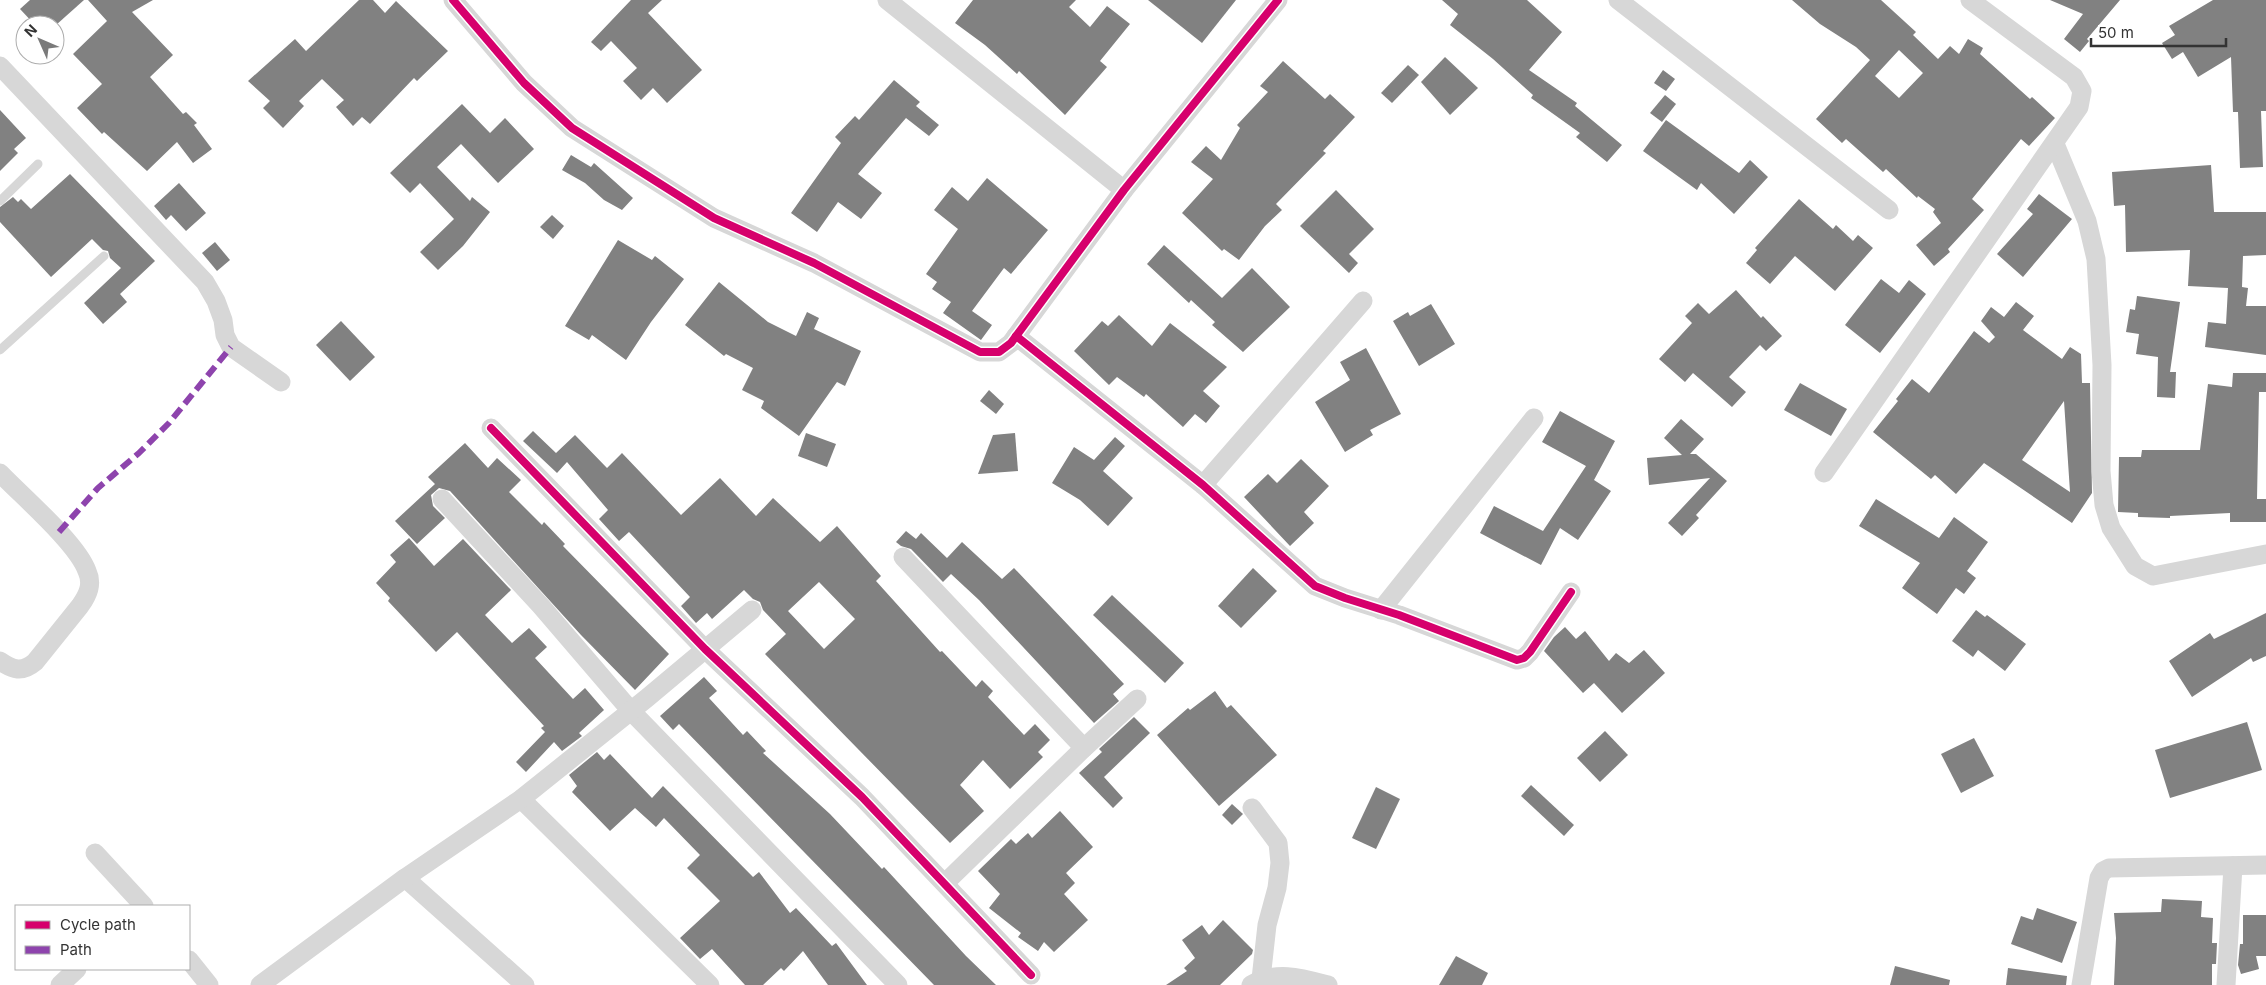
<svg xmlns="http://www.w3.org/2000/svg" width="2266" height="985" font-family="Inter,sans-serif">
<style>
.building{fill:#818181;fill-rule:evenodd}
.lines{fill:none;stroke-linecap:round;stroke-linejoin:round}
.service{stroke:#d7d7d7;stroke-width:9}
.minor{stroke:#d7d7d7;stroke-width:19}
.quiet{stroke:#8e44ad;stroke-width:6;stroke-dasharray:12 6;stroke-linecap:butt}
.cycleway-casing{stroke:#fff;stroke-width:11}
.cycleway{stroke:#d6006c;stroke-width:8}
</style>
<rect width="100%" height="100%" fill="#fff"/>
<g class="building">
<path d="M 30,0 L 84,0 L 56,25 L 35,25 L 20,9 Z"/>
<path d="M 88,0 L 153,0 L 132,12 L 173,55 L 150,77 L 183,114 L 186,112 L 197,123 L 194,125 L 212,149 L 193,163 L 177,142 L 147,171 L 104,132 L 102,134 L 77,108 L 102,84 L 73,54 L 107,21 Z"/>
<path d="M 359,0 L 373,0 L 385,13 L 396,1 L 448,51 L 417,81 L 414,78 L 370,124 L 362,117 L 353,126 L 336,107 L 344,100 L 322,79 L 299,101 L 304,106 L 283,128 L 263,108 L 270,101 L 248,81 L 295,39 L 306,51 Z"/>
<path d="M 631,0 L 662,0 L 648,13 L 702,70 L 667,103 L 653,88 L 641,100 L 623,81 L 637,68 L 611,41 L 601,51 L 591,42 Z"/>
<path d="M 973,0 L 1076,0 L 1069,7 L 1090,27 L 1107,6 L 1130,24 L 1100,61 L 1107,67 L 1065,115 L 1019,71 L 1017,74 L 985,45 L 955,23 Z"/>
<path d="M 1148,0 L 1236,0 L 1202,43 Z"/>
<path d="M 1442,0 L 1527,0 L 1562,32 L 1529,70 L 1577,103 L 1575,106 L 1622,145 L 1607,162 L 1576,137 L 1580,133 L 1531,98 L 1533,95 L 1493,59 L 1450,25 L 1458,14 Z"/>
<path d="M 1792,0 L 1881,0 L 1916,32 L 1913,35 L 1938,59 L 1950,46 L 1959,54 L 1968,39 L 1983,48 L 1980,54 L 2030,99 L 2032,97 L 2055,118 L 2029,146 L 2021,139 L 1972,199 L 1984,210 L 1948,249 L 1950,252 L 1934,266 L 1916,245 L 1941,223 L 1933,212 L 1935,209 L 1918,196 L 1917,198 L 1886,169 L 1883,172 L 1846,139 L 1842,143 L 1816,119 L 1870,60 L 1856,47 L 1820,24 ZM 1899,50 L 1923,73 L 1899,98 L 1875,76 Z"/>
<path d="M 2050,0 L 2120,0 L 2087,39 L 2089,41 L 2080,52 L 2064,39 L 2083,14 Z"/>
<path d="M 2213,0 L 2266,0 L 2266,111 L 2261,111 L 2263,167 L 2240,168 L 2238,112 L 2233,112 L 2231,57 L 2198,77 L 2183,52 L 2172,59 L 2162,43 L 2175,35 L 2169,26 Z"/>
<path d="M 1445,57 L 1478,88 L 1450,115 L 1421,82 Z"/>
<path d="M 1283,61 L 1325,99 L 1330,94 L 1355,117 L 1323,151 L 1326,153 L 1276,204 L 1282,210 L 1265,226 L 1239,260 L 1224,249 L 1222,251 L 1182,213 L 1213,179 L 1191,162 L 1206,146 L 1221,160 L 1240,128 L 1237,125 L 1268,92 L 1260,86 Z"/>
<path d="M 1408,65 L 1419,75 L 1392,103 L 1381,93 Z"/>
<path d="M 1663,70 L 1675,79 L 1666,91 L 1654,83 Z"/>
<path d="M 894,80 L 920,102 L 916,106 L 939,125 L 929,136 L 906,118 L 858,174 L 882,193 L 861,219 L 838,202 L 817,232 L 791,213 L 841,143 L 835,137 L 855,116 L 859,120 Z"/>
<path d="M 1665,95 L 1676,104 L 1662,122 L 1650,113 Z"/>
<path d="M 462,104 L 490,133 L 505,118 L 534,149 L 498,183 L 461,144 L 437,167 L 470,201 L 472,197 L 490,212 L 463,246 L 438,270 L 420,252 L 454,219 L 420,183 L 410,193 L 390,173 Z"/>
<path d="M 0,110 L 26,138 L 14,149 L 18,153 L 0,171 Z"/>
<path d="M 1666,120 L 1739,173 L 1750,160 L 1768,177 L 1734,214 L 1701,183 L 1697,190 L 1643,151 Z"/>
<path d="M 571,155 L 591,167 L 594,163 L 633,198 L 622,210 L 604,200 L 585,183 L 562,170 Z"/>
<path d="M 2211,165 L 2214,212 L 2266,212 L 2266,255 L 2243,256 L 2242,287 L 2248,288 L 2246,306 L 2266,306 L 2266,355 L 2205,347 L 2208,322 L 2226,324 L 2228,288 L 2188,286 L 2190,250 L 2126,252 L 2125,205 L 2114,206 L 2112,172 Z"/>
<path d="M 70,174 L 155,261 L 120,294 L 127,302 L 103,324 L 84,303 L 121,268 L 110,258 L 108,251 L 103,250 L 92,239 L 51,277 L 0,222 L 0,207 L 13,197 L 18,202 L 21,199 L 31,209 Z"/>
<path d="M 987,178 L 1048,230 L 1011,274 L 1004,268 L 972,311 L 992,325 L 981,340 L 943,313 L 951,302 L 932,289 L 937,282 L 926,274 L 958,229 L 934,210 L 952,187 L 968,201 Z"/>
<path d="M 179,183 L 206,213 L 186,231 L 171,215 L 166,220 L 154,206 Z"/>
<path d="M 1336,190 L 1374,229 L 1349,254 L 1358,263 L 1349,273 L 1300,226 Z"/>
<path d="M 2039,194 L 2072,219 L 2023,277 L 1997,254 L 2033,214 L 2027,209 Z"/>
<path d="M 1799,199 L 1833,229 L 1836,225 L 1853,241 L 1858,235 L 1873,248 L 1835,291 L 1795,256 L 1770,284 L 1746,263 L 1757,250 L 1755,248 Z"/>
<path d="M 552,215 L 564,226 L 553,239 L 540,227 Z"/>
<path d="M 618,240 L 652,260 L 655,256 L 684,279 L 651,322 L 626,360 L 592,335 L 589,340 L 565,326 Z"/>
<path d="M 215,242 L 230,260 L 217,271 L 202,253 Z"/>
<path d="M 1164,245 L 1222,298 L 1252,268 L 1290,307 L 1243,352 L 1212,325 L 1215,322 L 1191,300 L 1189,303 L 1147,264 Z"/>
<path d="M 1881,279 L 1899,293 L 1909,280 L 1926,294 L 1880,353 L 1845,325 Z"/>
<path d="M 719,282 L 768,322 L 796,336 L 807,312 L 819,318 L 814,329 L 861,351 L 845,386 L 837,382 L 799,436 L 761,408 L 764,401 L 742,390 L 753,368 L 726,354 L 724,356 L 685,325 Z"/>
<path d="M 1736,290 L 1761,318 L 1763,316 L 1782,336 L 1766,351 L 1760,345 L 1729,377 L 1746,392 L 1732,407 L 1693,373 L 1685,382 L 1659,359 L 1692,323 L 1685,316 L 1698,303 L 1709,314 Z"/>
<path d="M 2137,296 L 2180,302 L 2170,372 L 2176,372 L 2175,398 L 2157,397 L 2158,357 L 2136,354 L 2139,334 L 2126,332 L 2130,309 L 2135,310 Z"/>
<path d="M 2016,302 L 2034,316 L 2023,330 L 2062,359 L 2070,347 L 2081,354 L 2082,383 L 2090,383 L 2092,493 L 2072,523 L 1984,463 L 1956,494 L 1935,475 L 1931,479 L 1873,432 L 1898,401 L 1896,399 L 1912,379 L 1929,393 L 1974,331 L 1989,343 L 1995,337 L 1981,321 L 1991,307 L 2004,317 ZM 2064,401 L 2070,492 L 2022,460 Z"/>
<path d="M 1431,304 L 1455,344 L 1419,366 L 1393,321 L 1408,312 L 1410,316 Z"/>
<path d="M 1119,315 L 1152,346 L 1170,323 L 1227,367 L 1203,391 L 1220,406 L 1206,423 L 1195,414 L 1183,427 L 1146,394 L 1144,397 L 1117,377 L 1109,385 L 1074,351 L 1102,321 L 1108,326 Z"/>
<path d="M 341,321 L 375,357 L 350,381 L 316,345 Z"/>
<path d="M 1366,348 L 1401,414 L 1370,430 L 1373,435 L 1345,452 L 1315,402 L 1350,380 L 1340,362 Z"/>
<path d="M 2233,373 L 2266,373 L 2266,392 L 2259,392 L 2257,499 L 2266,499 L 2266,522 L 2230,522 L 2230,513 L 2170,516 L 2170,518 L 2138,517 L 2138,513 L 2118,512 L 2119,457 L 2141,457 L 2142,450 L 2200,450 L 2208,384 L 2232,387 Z"/>
<path d="M 1800,383 L 1847,409 L 1831,436 L 1784,410 Z"/>
<path d="M 989,390 L 1004,404 L 996,414 L 980,401 Z"/>
<path d="M 1560,411 L 1615,441 L 1594,480 L 1611,491 L 1578,540 L 1560,528 L 1541,565 L 1480,533 L 1494,506 L 1543,531 L 1586,466 L 1542,442 Z"/>
<path d="M 1681,419 L 1704,439 L 1690,454 L 1696,454 L 1727,481 L 1696,515 L 1699,518 L 1682,536 L 1668,523 L 1710,478 L 1649,485 L 1647,458 L 1682,455 L 1664,438 Z"/>
<path d="M 533,431 L 556,453 L 575,435 L 607,468 L 622,453 L 681,515 L 720,478 L 756,516 L 773,498 L 820,542 L 837,526 L 881,576 L 876,581 L 940,652 L 942,651 L 976,687 L 982,680 L 993,691 L 988,697 L 1024,735 L 1035,724 L 1050,740 L 1038,752 L 1043,757 L 1010,789 L 983,760 L 960,785 L 984,811 L 950,843 L 765,654 L 786,634 L 763,610 L 760,602 L 753,599 L 744,590 L 712,619 L 707,613 L 696,623 L 681,606 L 690,597 L 629,532 L 619,541 L 599,519 L 608,510 L 567,462 L 557,473 L 523,441 ZM 819,582 L 855,619 L 824,649 L 788,611 Z"/>
<path d="M 806,433 L 836,444 L 827,467 L 798,456 Z"/>
<path d="M 1015,433 L 1018,471 L 978,474 L 993,435 Z"/>
<path d="M 1115,437 L 1125,446 L 1103,471 L 1133,498 L 1108,526 L 1080,500 L 1052,483 L 1074,447 L 1094,460 Z"/>
<path d="M 465,443 L 488,468 L 497,458 L 521,480 L 509,492 L 542,525 L 544,522 L 565,544 L 563,546 L 669,654 L 635,690 L 581,635 L 450,491 L 439,488 L 431,495 L 433,506 L 445,518 L 417,544 L 395,521 L 435,484 L 428,477 Z"/>
<path d="M 1301,459 L 1329,486 L 1304,512 L 1314,523 L 1290,546 L 1244,497 L 1268,474 L 1277,483 Z"/>
<path d="M 1876,499 L 1939,538 L 1954,517 L 1988,542 L 1967,571 L 1976,578 L 1964,594 L 1956,588 L 1937,614 L 1902,588 L 1920,563 L 1859,526 Z"/>
<path d="M 906,531 L 916,539 L 921,533 L 947,558 L 962,542 L 1002,579 L 1014,568 L 1124,684 L 1113,694 L 1119,701 L 1094,723 L 979,600 L 951,574 L 943,582 L 911,549 L 901,546 L 896,542 Z"/>
<path d="M 409,538 L 434,566 L 463,539 L 511,590 L 485,615 L 512,643 L 529,628 L 547,647 L 535,658 L 573,699 L 585,688 L 604,710 L 579,733 L 582,736 L 562,751 L 554,742 L 526,772 L 516,762 L 545,732 L 541,728 L 544,726 L 457,632 L 436,652 L 388,601 L 390,598 L 376,583 L 396,562 L 390,555 Z"/>
<path d="M 1253,568 L 1277,591 L 1241,628 L 1218,606 Z"/>
<path d="M 1112,595 L 1184,663 L 1165,683 L 1093,615 Z"/>
<path d="M 1976,610 L 1985,617 L 1987,615 L 2026,644 L 2005,671 L 1978,650 L 1973,657 L 1952,641 Z"/>
<path d="M 2266,613 L 2266,656 L 2253,662 L 2251,658 L 2192,697 L 2169,661 L 2210,633 L 2214,639 Z"/>
<path d="M 1565,627 L 1576,639 L 1585,631 L 1609,661 L 1616,653 L 1629,663 L 1644,650 L 1665,673 L 1622,713 L 1594,683 L 1583,693 L 1544,651 L 1554,637 Z"/>
<path d="M 704,677 L 717,691 L 709,698 L 743,735 L 747,731 L 766,751 L 763,753 L 830,814 L 882,869 L 884,867 L 966,956 L 996,985 L 934,985 L 679,724 L 673,730 L 660,716 Z"/>
<path d="M 1215,691 L 1227,708 L 1231,705 L 1277,755 L 1219,806 L 1157,735 L 1188,708 L 1190,710 Z"/>
<path d="M 1134,717 L 1150,733 L 1104,777 L 1123,798 L 1113,808 L 1079,773 L 1102,752 L 1099,749 Z"/>
<path d="M 2247,722 L 2262,770 L 2170,798 L 2155,750 Z"/>
<path d="M 1605,731 L 1628,755 L 1600,782 L 1577,758 Z"/>
<path d="M 1974,738 L 1994,776 L 1961,793 L 1941,754 Z"/>
<path d="M 597,752 L 604,760 L 610,754 L 652,798 L 663,786 L 753,877 L 759,872 L 790,913 L 796,908 L 832,946 L 836,943 L 867,985 L 828,985 L 803,951 L 784,971 L 781,968 L 763,985 L 745,985 L 712,949 L 700,959 L 680,938 L 720,901 L 687,868 L 700,855 L 664,818 L 656,827 L 635,808 L 610,831 L 572,792 L 577,786 L 569,775 Z"/>
<path d="M 1531,785 L 1574,825 L 1564,836 L 1521,796 Z"/>
<path d="M 1376,787 L 1400,799 L 1376,849 L 1352,838 Z"/>
<path d="M 1232,804 L 1243,814 L 1232,825 L 1222,815 Z"/>
<path d="M 1060,811 L 1093,847 L 1066,873 L 1075,883 L 1064,894 L 1088,920 L 1054,952 L 1044,942 L 1038,951 L 1018,937 L 1021,933 L 989,908 L 1000,894 L 978,871 L 1011,839 L 1016,844 L 1028,833 L 1032,838 Z"/>
<path d="M 2162,899 L 2202,901 L 2201,917 L 2213,918 L 2212,943 L 2217,943 L 2216,964 L 2212,964 L 2212,985 L 2114,985 L 2116,938 L 2114,913 L 2161,912 Z"/>
<path d="M 2037,908 L 2077,922 L 2062,963 L 2011,944 L 2021,916 L 2033,920 Z"/>
<path d="M 2243,915 L 2266,915 L 2266,956 L 2256,956 L 2259,969 L 2241,974 L 2238,965 L 2240,944 L 2243,944 Z"/>
<path d="M 1223,920 L 1253,950 L 1252,954 L 1220,985 L 1166,985 L 1187,971 L 1184,968 L 1195,958 L 1182,940 L 1202,925 L 1209,935 Z"/>
<path d="M 1456,956 L 1488,973 L 1482,985 L 1439,985 Z"/>
<path d="M 1895,966 L 1950,980 L 1949,985 L 1890,985 Z"/>
<path d="M 2008,968 L 2067,976 L 2066,985 L 2006,985 Z"/>
</g>
<g class="lines">
<g class="service">
<path d="M 0,201 L 38,164"/>
<path d="M 0,350 L 104,256"/>
</g>
<g class="minor">
<path d="M 453,0 L 524,83 L 572,128 L 714,218 L 814,263 L 980,352 L 999,352 L 1011,343 L 1124,190 L 1278,0"/>
<path d="M 887,0 L 1124,190"/>
<path d="M 1618,0 L 1889,210"/>
<path d="M 0,66 L 205,282 L 216,301 L 223,320 L 225,335 L 231,347 L 281,382"/>
<path d="M 2055,144 L 2087,221 L 2096,259 L 2102,365 L 2101,471 L 2104,505 L 2111,528 L 2135,566 L 2153,576 L 2266,554"/>
<path d="M 1016,336 L 1203,485 L 1315,586 L 1345,598 L 1399,615 L 1517,660 L 1524,658 L 1530,652 L 1571,592"/>
<path d="M 491,428 L 705,649 L 862,797 L 1031,975"/>
<path d="M 0,473 C 22,496 77,543 87,571 C 93,584 88,595 80,606 L 35,662 C 22,673 13,670 0,661"/>
<path d="M 1824,473 L 2079,107 L 2082,91 L 2074,77 L 1970,0"/>
<path d="M 1203,485 L 1363,301"/>
<path d="M 442,499 L 541,606 L 631,711 L 898,985"/>
<path d="M 903,557 L 1084,748 L 945,883"/>
<path d="M 1381,610 L 1534,418"/>
<path d="M 1084,748 L 1137,699"/>
<path d="M 521,799 L 710,985"/>
<path d="M 1252,808 L 1278,843 L 1280,863 L 1277,888 L 1267,925 L 1261,979"/>
<path d="M 95,853 L 144,906"/>
<path d="M 405,878 L 525,985"/>
<path d="M 189,960 L 209,985"/>
<path d="M 60,985 L 77,969"/>
<path d="M 260,985 L 405,878 L 521,799 L 647,698 L 752,610"/>
<path d="M 1251,985 C 1276,970 1302,978 1328,985"/>
<path d="M 2081,985 L 2099,878 L 2103,871 L 2109,868 L 2266,865"/>
<path d="M 2226,985 L 2233,866"/>
</g>
<path class="quiet" d="M 59,532 L 98,488 L 139,453 L 169,423 L 231,347"/>
<g class="cycleway-casing">
<g id="cycleway">
<path d="M 453,0 L 524,83 L 572,128 L 714,218 L 814,263 L 980,352 L 999,352 L 1011,343 L 1124,190 L 1278,0"/>
<path d="M 1016,336 L 1203,485 L 1315,586 L 1345,598 L 1399,615 L 1517,660 L 1524,658 L 1530,652 L 1571,592"/>
<path d="M 491,428 L 705,649 L 862,797 L 1031,975"/>
</g>
</g>
<use href="#cycleway" class="cycleway"/>
</g>
<rect x="15" y="905" width="175" height="65" fill="#ffffff" stroke="#adadad"/>
<rect x="25" y="921" width="25" height="8" fill="#d6006c" stroke="#adadad"/>
<text x="60" y="930" font-size="15" fill="#333333">Cycle path</text>
<rect x="25" y="946" width="25" height="8" fill="#8e44ad" stroke="#adadad"/>
<text x="60" y="955" font-size="15" fill="#333333">Path</text>
<g transform="translate(40 40) rotate(315)"><circle r="24" fill="#ffffff" stroke="#adadad"/>
<path d="M0-4L9 19L0 12L-9 19Z" fill="#7a7a7a"/>
<text y="-8" font-size="14" font-weight="bold" text-anchor="middle" fill="#333333">N</text>
</g>
<path d="M2091 38v8h135v-8" fill="none" stroke="#333333" stroke-width="2.5"/>
<text x="2098" y="38" font-size="15" fill="#333333" stroke="#ffffff" stroke-width="4" paint-order="stroke">50 m</text>
</svg>
